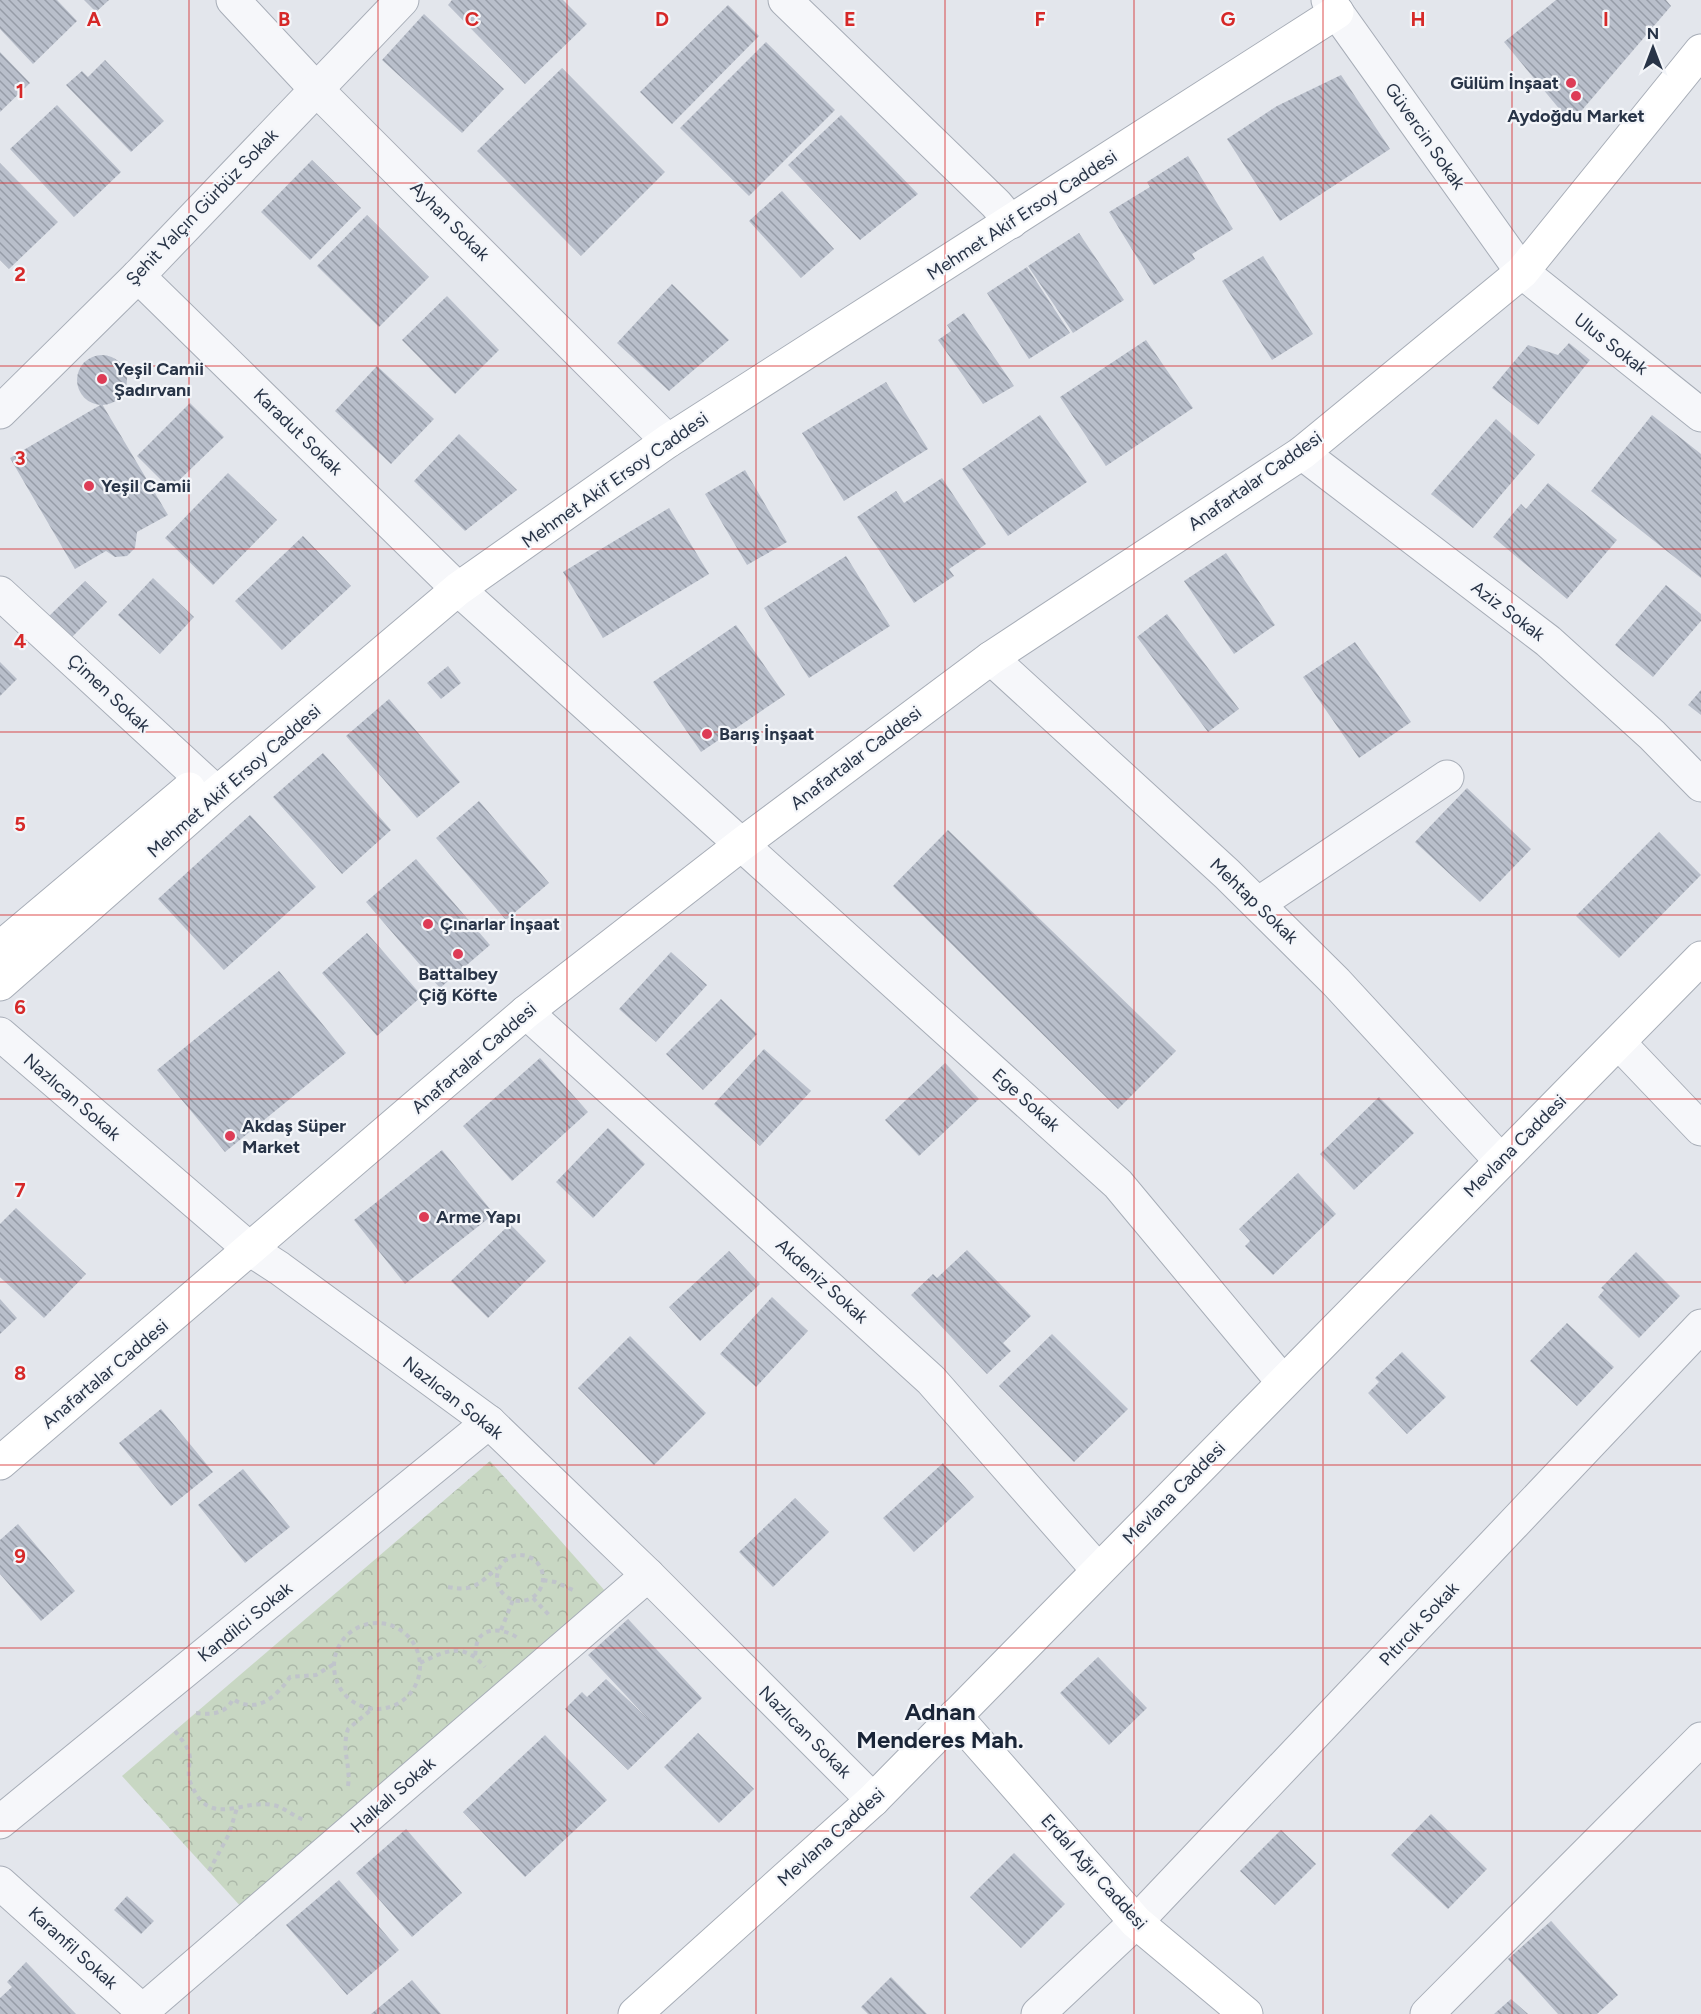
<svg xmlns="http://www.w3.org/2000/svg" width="1701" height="2014" font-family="Figtree,sans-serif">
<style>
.forest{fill:url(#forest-crowns)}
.building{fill:url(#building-back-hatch)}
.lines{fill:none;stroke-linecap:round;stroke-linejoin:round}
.street-casing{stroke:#a7adb7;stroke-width:35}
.secondary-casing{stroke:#a7adb7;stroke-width:35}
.path{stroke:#c0c4cb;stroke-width:4;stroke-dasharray:4.5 4.5;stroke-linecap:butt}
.street{stroke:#f6f7fa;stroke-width:33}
.secondary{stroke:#fff;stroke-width:33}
.grid{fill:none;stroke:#d62828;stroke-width:1.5;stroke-opacity:0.55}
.poi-dot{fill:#dd3c56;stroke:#f3f5f9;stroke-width:2}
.labels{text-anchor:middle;stroke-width:4.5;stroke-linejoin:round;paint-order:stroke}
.poi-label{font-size:18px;font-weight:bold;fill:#283447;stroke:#f3f5f9;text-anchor:start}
.street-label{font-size:18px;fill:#283447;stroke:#f3f5f9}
.district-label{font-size:24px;font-weight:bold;fill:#1a2537;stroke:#f3f5f9}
.grid-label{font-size:20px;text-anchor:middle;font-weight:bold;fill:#d62828;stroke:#f3f5f9;stroke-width:4.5;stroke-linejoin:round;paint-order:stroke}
</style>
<defs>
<pattern id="forest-crowns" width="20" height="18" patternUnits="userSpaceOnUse" patternTransform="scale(1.5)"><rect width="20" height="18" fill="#c8d7c3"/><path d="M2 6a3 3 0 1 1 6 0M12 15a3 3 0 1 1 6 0" fill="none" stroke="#acb9a9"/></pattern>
<pattern id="building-back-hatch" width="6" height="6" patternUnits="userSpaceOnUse" patternTransform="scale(1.5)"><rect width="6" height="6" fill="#b9bfcb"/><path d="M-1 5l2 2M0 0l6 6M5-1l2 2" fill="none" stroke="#969ca7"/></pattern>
</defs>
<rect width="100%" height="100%" fill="#e3e6ec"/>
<path class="forest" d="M 490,1461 L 606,1592 L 253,1920 L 122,1776 Z"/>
<g class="building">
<path d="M 0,0 L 57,0 L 77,21 L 33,64 L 0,29 Z"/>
<path d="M 84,0 L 109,0 L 96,12 Z"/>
<path d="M 452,0 L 563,0 L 587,24 L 525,84 L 448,5 Z"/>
<path d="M 1556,0 L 1666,0 L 1671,6 L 1571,123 L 1504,42 Z"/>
<path d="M 728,5 L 759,36 L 672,124 L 640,92 Z"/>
<path d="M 424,14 L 504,89 L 462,133 L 382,60 Z"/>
<path d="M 766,42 L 835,110 L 749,196 L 680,128 Z"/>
<path d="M 0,52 L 30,83 L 0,112 Z"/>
<path d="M 105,60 L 164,121 L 131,152 L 66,85 L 82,71 L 88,77 Z"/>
<path d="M 562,68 L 665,172 L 581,256 L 477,151 Z"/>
<path d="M 1341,75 L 1390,149 L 1280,221 L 1227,139 L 1277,106 Z"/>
<path d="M 57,105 L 121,172 L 74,217 L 10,149 Z"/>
<path d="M 841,115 L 918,194 L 860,240 L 788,165 Z"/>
<path d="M 1188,156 L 1233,229 L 1192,254 L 1195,259 L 1154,285 L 1109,212 L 1150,187 L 1147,182 Z"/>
<path d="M 312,160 L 361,208 L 310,260 L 261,212 Z"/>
<path d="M 0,163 L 58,222 L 9,269 L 0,260 Z"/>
<path d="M 782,191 L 834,249 L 801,278 L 749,221 Z"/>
<path d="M 367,215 L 429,277 L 379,327 L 317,266 Z"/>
<path d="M 1079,233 L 1124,300 L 1073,333 L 1028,266 Z"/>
<path d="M 1263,256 L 1313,334 L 1272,360 L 1222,281 Z"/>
<path d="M 1027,267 L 1070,333 L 1029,359 L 987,293 Z"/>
<path d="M 672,284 L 729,340 L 669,391 L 617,343 Z"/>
<path d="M 447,296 L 499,350 L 455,394 L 402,340 Z"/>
<path d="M 964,313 L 1014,386 L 983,404 L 938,340 L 951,331 L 947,325 Z"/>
<path d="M 1146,340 L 1193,408 L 1106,466 L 1060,397 Z"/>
<path d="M 1569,343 L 1590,360 L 1538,425 L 1492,388 L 1528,345 L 1558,355 Z"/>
<circle cx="102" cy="380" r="25"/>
<path d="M 377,366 L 434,419 L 391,464 L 335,411 Z"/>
<path d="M 886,382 L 928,449 L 844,501 L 802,433 Z"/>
<path d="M 190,403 L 224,437 L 170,489 L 137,456 Z"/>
<path d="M 102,404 L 168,515 L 137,532 L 135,548 L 127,556 L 115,557 L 106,551 L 75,569 L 10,458 Z"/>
<path d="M 1040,415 L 1087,482 L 1008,536 L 962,469 Z"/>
<path d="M 1652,415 L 1701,454 L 1701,578 L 1591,491 Z"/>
<path d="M 1496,419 L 1535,455 L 1473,528 L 1431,494 Z"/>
<path d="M 459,434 L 517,490 L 465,531 L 414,481 Z"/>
<path d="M 745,470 L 787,542 L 747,565 L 705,494 Z"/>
<path d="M 228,473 L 277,520 L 213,585 L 165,538 Z"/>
<path d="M 942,478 L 986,544 L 949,569 L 954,576 L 914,603 L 857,517 L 896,491 L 904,503 Z"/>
<path d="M 1548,483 L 1617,540 L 1567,599 L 1493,537 L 1521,504 L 1526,509 Z"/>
<path d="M 669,508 L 709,574 L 603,638 L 563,572 Z"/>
<path d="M 303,536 L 351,586 L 282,650 L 235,601 Z"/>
<path d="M 1226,553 L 1275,625 L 1234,654 L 1184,581 Z"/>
<path d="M 846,556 L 890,626 L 809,678 L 764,608 Z"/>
<path d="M 153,578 L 194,617 L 160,654 L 118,615 Z"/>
<path d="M 85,581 L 107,602 L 68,641 L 46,619 Z"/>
<path d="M 1666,585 L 1701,614 L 1701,621 L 1653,677 L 1615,645 Z"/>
<path d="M 1167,614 L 1239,709 L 1208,732 L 1137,637 Z"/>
<path d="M 736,625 L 785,695 L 701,752 L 653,682 Z"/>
<path d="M 1355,642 L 1411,722 L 1359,758 L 1303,677 Z"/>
<path d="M 0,662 L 17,679 L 0,696 Z"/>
<path d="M 448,666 L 461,683 L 441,699 L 427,683 Z"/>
<path d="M 1701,690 L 1701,715 L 1688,705 Z"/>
<path d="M 389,699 L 460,782 L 417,818 L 346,736 Z"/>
<path d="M 323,753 L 391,830 L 342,874 L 273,797 Z"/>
<path d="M 1467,788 L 1531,849 L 1480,902 L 1415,842 Z"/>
<path d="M 479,801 L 549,883 L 506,920 L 436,838 Z"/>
<path d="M 250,815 L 316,887 L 224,970 L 158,899 Z"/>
<path d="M 948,830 L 1176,1051 L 1118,1109 L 893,886 Z"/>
<path d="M 1659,832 L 1701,875 L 1619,958 L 1576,916 Z"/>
<path d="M 416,859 L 490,945 L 440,988 L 366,902 Z"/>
<path d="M 367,933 L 422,996 L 377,1036 L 322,973 Z"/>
<path d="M 671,952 L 707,985 L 656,1042 L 619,1009 Z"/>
<path d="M 279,971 L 346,1053 L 225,1152 L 157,1070 Z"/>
<path d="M 721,999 L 757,1034 L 703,1090 L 666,1054 Z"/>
<path d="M 764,1049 L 811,1091 L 760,1146 L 714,1104 Z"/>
<path d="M 540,1058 L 588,1112 L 512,1181 L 463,1126 Z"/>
<path d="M 945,1063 L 979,1099 L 919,1156 L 885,1120 Z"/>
<path d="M 1379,1097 L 1414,1133 L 1354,1190 L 1320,1154 Z"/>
<path d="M 608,1128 L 645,1164 L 593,1218 L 556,1182 Z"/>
<path d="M 442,1150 L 494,1214 L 405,1284 L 354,1220 Z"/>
<path d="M 1298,1173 L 1336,1214 L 1273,1275 L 1245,1246 L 1250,1241 L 1239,1229 Z"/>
<path d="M 16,1208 L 86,1274 L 44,1318 L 0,1277 L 0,1224 Z"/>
<path d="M 510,1224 L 546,1261 L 488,1318 L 451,1281 Z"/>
<path d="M 967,1250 L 1031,1316 L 1003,1343 L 1011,1351 L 987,1374 L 911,1295 L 933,1274 L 937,1278 Z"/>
<path d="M 729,1251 L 760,1284 L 700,1341 L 669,1307 Z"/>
<path d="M 1636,1252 L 1680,1296 L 1639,1338 L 1598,1297 L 1604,1290 L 1601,1288 Z"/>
<path d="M 772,1297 L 808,1331 L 756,1387 L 720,1354 Z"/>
<path d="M 0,1299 L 17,1318 L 0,1334 Z"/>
<path d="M 1567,1323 L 1614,1367 L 1577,1406 L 1530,1361 Z"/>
<path d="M 1052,1334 L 1128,1409 L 1074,1462 L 999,1386 Z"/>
<path d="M 630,1336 L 706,1413 L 654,1465 L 578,1388 Z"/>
<path d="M 1402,1352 L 1446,1397 L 1407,1434 L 1368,1393 L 1379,1382 L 1375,1378 Z"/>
<path d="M 161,1409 L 213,1472 L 171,1506 L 119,1443 Z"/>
<path d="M 943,1463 L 974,1497 L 914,1552 L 883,1518 Z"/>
<path d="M 243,1469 L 290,1527 L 245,1563 L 198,1505 Z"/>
<path d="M 795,1498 L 829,1532 L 773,1587 L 739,1552 Z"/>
<path d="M 18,1524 L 75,1591 L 41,1621 L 0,1574 L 0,1540 Z"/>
<path d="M 628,1619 L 702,1698 L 628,1770 L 565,1709 L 582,1692 L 587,1697 L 606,1679 L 650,1721 L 588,1655 Z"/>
<path d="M 1098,1657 L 1147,1708 L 1109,1745 L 1060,1693 Z"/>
<path d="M 698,1733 L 754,1789 L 719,1823 L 664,1767 Z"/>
<path d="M 545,1735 L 607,1800 L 525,1877 L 463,1812 Z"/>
<path d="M 1431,1814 L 1487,1869 L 1448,1909 L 1391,1855 Z"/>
<path d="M 406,1829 L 462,1893 L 412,1937 L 356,1873 Z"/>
<path d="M 1281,1830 L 1316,1864 L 1275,1905 L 1240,1871 Z"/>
<path d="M 1014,1853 L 1065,1904 L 1021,1948 L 970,1897 Z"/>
<path d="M 339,1880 L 399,1950 L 347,1995 L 286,1925 Z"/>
<path d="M 127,1896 L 154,1921 L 141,1934 L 114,1910 Z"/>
<path d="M 1551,1921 L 1618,1995 L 1597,2014 L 1558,2014 L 1508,1959 Z"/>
<path d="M 26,1962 L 76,2014 L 0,2014 L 0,1998 L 12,1987 L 7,1982 Z"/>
<path d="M 891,1977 L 927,2014 L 868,2014 L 861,2007 Z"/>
<path d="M 412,1980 L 441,2014 L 371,2014 Z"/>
<path d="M 1511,1999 L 1528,2014 L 1494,2014 Z"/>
</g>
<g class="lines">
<g class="street-casing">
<g id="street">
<path d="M 233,0 L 316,89 L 668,441"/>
<path d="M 785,0 L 996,204 L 1011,222"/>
<path d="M 1328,0 L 1522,272 L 1701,415"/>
<path d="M 138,276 L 458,589 L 1118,1184 L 1283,1382"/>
<path d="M 0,412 L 138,276 L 402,0"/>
<path d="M 1302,453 L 1548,641 L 1652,735 L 1701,785"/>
<path d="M 0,593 L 217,793"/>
<path d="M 991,658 L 1227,874 L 1336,982 L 1501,1161"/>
<path d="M 1258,904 L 1447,777"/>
<path d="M 526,1012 L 931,1380 L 1098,1570"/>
<path d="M 0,1034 L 251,1250 L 279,1268 L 489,1422 L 648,1575 L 873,1800"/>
<path d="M 1619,1043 L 1701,1129"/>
<path d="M 0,1822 L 489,1422"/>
<path d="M 0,1883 L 146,2014"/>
<path d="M 139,2014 L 648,1575"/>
<path d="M 1038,2014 L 1136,1922 L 1701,1326"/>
<path d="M 1427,2014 L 1701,1739"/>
</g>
</g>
<g class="secondary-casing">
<g id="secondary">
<path d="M 0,948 L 189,789"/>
<path d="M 0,984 L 217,793 L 458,589 L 668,441 L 1337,12"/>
<path d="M 0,1463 L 526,1012 L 742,844 L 991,658 L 1302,453 L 1522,272 L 1701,51"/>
<path d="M 955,1716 L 1136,1922 L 1246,2014"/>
<path d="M 635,2014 L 873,1800 L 1701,958"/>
</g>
</g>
<g class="path">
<circle cx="520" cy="1578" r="23"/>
<path d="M 543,1580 L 555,1582 L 573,1590"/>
<path d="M 448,1587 C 473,1592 479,1584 497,1568"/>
<path d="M 533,1598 L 549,1615"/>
<circle cx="377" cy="1666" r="43"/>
<path d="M 501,1630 L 513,1600"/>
<path d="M 475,1655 C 476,1651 476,1644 478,1640 C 486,1625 508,1630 519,1639"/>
<path d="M 420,1663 C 447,1650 463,1642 485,1667"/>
<path d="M 196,1713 C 211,1715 226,1714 233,1699 C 257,1715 277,1696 290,1677 L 316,1675 L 334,1664"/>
<path d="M 175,1731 C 181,1739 190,1748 190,1759 C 189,1769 187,1777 192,1786 C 210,1828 242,1799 273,1805 C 285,1807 294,1818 306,1820"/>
<path d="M 348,1786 C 351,1765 341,1750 348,1729 L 373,1708"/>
<path d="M 209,1871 L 229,1834 L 237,1808"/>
</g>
<use href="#street" class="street"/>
<use href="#secondary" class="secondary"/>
</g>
<path class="grid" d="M 189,0 L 189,2014M 378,0 L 378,2014M 567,0 L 567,2014M 756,0 L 756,2014M 945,0 L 945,2014M 1134,0 L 1134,2014M 1323,0 L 1323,2014M 1512,0 L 1512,2014M 0,183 L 1701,183M 0,366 L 1701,366M 0,549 L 1701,549M 0,732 L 1701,732M 0,915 L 1701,915M 0,1099 L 1701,1099M 0,1282 L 1701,1282M 0,1465 L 1701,1465M 0,1648 L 1701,1648M 0,1831 L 1701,1831"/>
<g class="poi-dot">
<circle cx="1571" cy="83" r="6"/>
<circle cx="1576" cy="96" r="6"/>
<circle cx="102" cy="379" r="6"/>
<circle cx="89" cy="486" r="6"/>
<circle cx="707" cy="734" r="6"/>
<circle cx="428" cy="924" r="6"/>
<circle cx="458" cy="954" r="6"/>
<circle cx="230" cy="1136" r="6"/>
<circle cx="424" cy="1217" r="6"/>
</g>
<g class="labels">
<g class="poi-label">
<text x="1559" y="89" text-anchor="end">Gülüm İnşaat</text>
<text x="1576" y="122" text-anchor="middle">Aydoğdu Market</text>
<text x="114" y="375">Yeşil Camii<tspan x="114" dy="21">Şadırvanı</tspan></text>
<text x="101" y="492">Yeşil Camii</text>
<text x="719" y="740">Barış İnşaat</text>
<text x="440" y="930">Çınarlar İnşaat</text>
<text x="458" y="980" text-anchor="middle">Battalbey<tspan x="458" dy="21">Çiğ Köfte</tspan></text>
<text x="242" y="1132">Akdaş Süper<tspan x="242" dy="21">Market</tspan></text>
<text x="436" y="1223">Arme Yapı</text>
</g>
<g class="street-label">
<text transform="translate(1425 136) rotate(55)" y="6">Güvercin Sokak</text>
<text transform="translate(202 207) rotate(-46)" y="6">Şehit Yalçın Gürbüz Sokak</text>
<text transform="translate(1022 215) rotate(-33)" y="6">Mehmet Akif Ersoy Caddesi</text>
<text transform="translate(450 221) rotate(45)" y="6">Ayhan Sokak</text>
<text transform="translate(1611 344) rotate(38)" y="6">Ulus Sokak</text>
<text transform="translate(298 432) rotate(44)" y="6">Karadut Sokak</text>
<text transform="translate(615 480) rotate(-35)" y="6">Mehmet Akif Ersoy Caddesi</text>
<text transform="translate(1255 481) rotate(-35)" y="6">Anafartalar Caddesi</text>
<text transform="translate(1508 611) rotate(37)" y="6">Aziz Sokak</text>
<text transform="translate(109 693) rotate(43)" y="6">Çimen Sokak</text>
<text transform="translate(856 758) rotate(-37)" y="6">Anafartalar Caddesi</text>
<text transform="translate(234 781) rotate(-41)" y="6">Mehmet Akif Ersoy Caddesi</text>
<text transform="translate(1254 901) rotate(44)" y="6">Mehtap Sokak</text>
<text transform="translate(474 1058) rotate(-41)" y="6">Anafartalar Caddesi</text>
<text transform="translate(72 1097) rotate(41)" y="6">Nazlıcan Sokak</text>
<text transform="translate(1026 1100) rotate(42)" y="6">Ege Sokak</text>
<text transform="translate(1515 1146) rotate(-45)" y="6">Mevlana Caddesi</text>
<text transform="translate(822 1281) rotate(42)" y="6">Akdeniz Sokak</text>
<text transform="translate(105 1374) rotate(-40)" y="6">Anafartalar Caddesi</text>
<text transform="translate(453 1398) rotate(38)" y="6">Nazlıcan Sokak</text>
<text transform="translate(1174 1493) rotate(-45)" y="6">Mevlana Caddesi</text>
<text transform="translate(245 1622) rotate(-39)" y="6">Kandilci Sokak</text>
<text transform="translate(1419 1624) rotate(-47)" y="6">Pıtırcık Sokak</text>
<text transform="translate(805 1732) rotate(45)" y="6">Nazlıcan Sokak</text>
<text transform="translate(393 1795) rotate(-41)" y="6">Halkalı Sokak</text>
<text transform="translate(831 1837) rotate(-42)" y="6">Mevlana Caddesi</text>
<text transform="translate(1094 1872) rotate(48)" y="6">Erdal Ağır Caddesi</text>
<text transform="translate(73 1948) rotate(42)" y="6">Karanfil Sokak</text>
</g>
<g class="district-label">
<text x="940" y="1720">Adnan<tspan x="940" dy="28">Menderes Mah.</tspan></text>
</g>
</g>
<g class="grid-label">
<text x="94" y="26">A</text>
<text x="284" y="26">B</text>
<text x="472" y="26">C</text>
<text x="662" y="26">D</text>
<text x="850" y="26">E</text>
<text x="1040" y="26">F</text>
<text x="1228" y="26">G</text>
<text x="1418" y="26">H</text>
<text x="1606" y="26">I</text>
<text x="20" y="98">1</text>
<text x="20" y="281">2</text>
<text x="20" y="465">3</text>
<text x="20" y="648">4</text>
<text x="20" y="831">5</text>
<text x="20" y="1014">6</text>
<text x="20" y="1197">7</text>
<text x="20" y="1380">8</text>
<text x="20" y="1563">9</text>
</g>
<g transform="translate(1653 48)" stroke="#f3f5f9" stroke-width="4.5" paint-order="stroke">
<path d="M0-4.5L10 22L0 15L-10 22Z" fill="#283447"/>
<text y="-9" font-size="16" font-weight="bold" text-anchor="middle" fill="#283447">N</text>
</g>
</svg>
